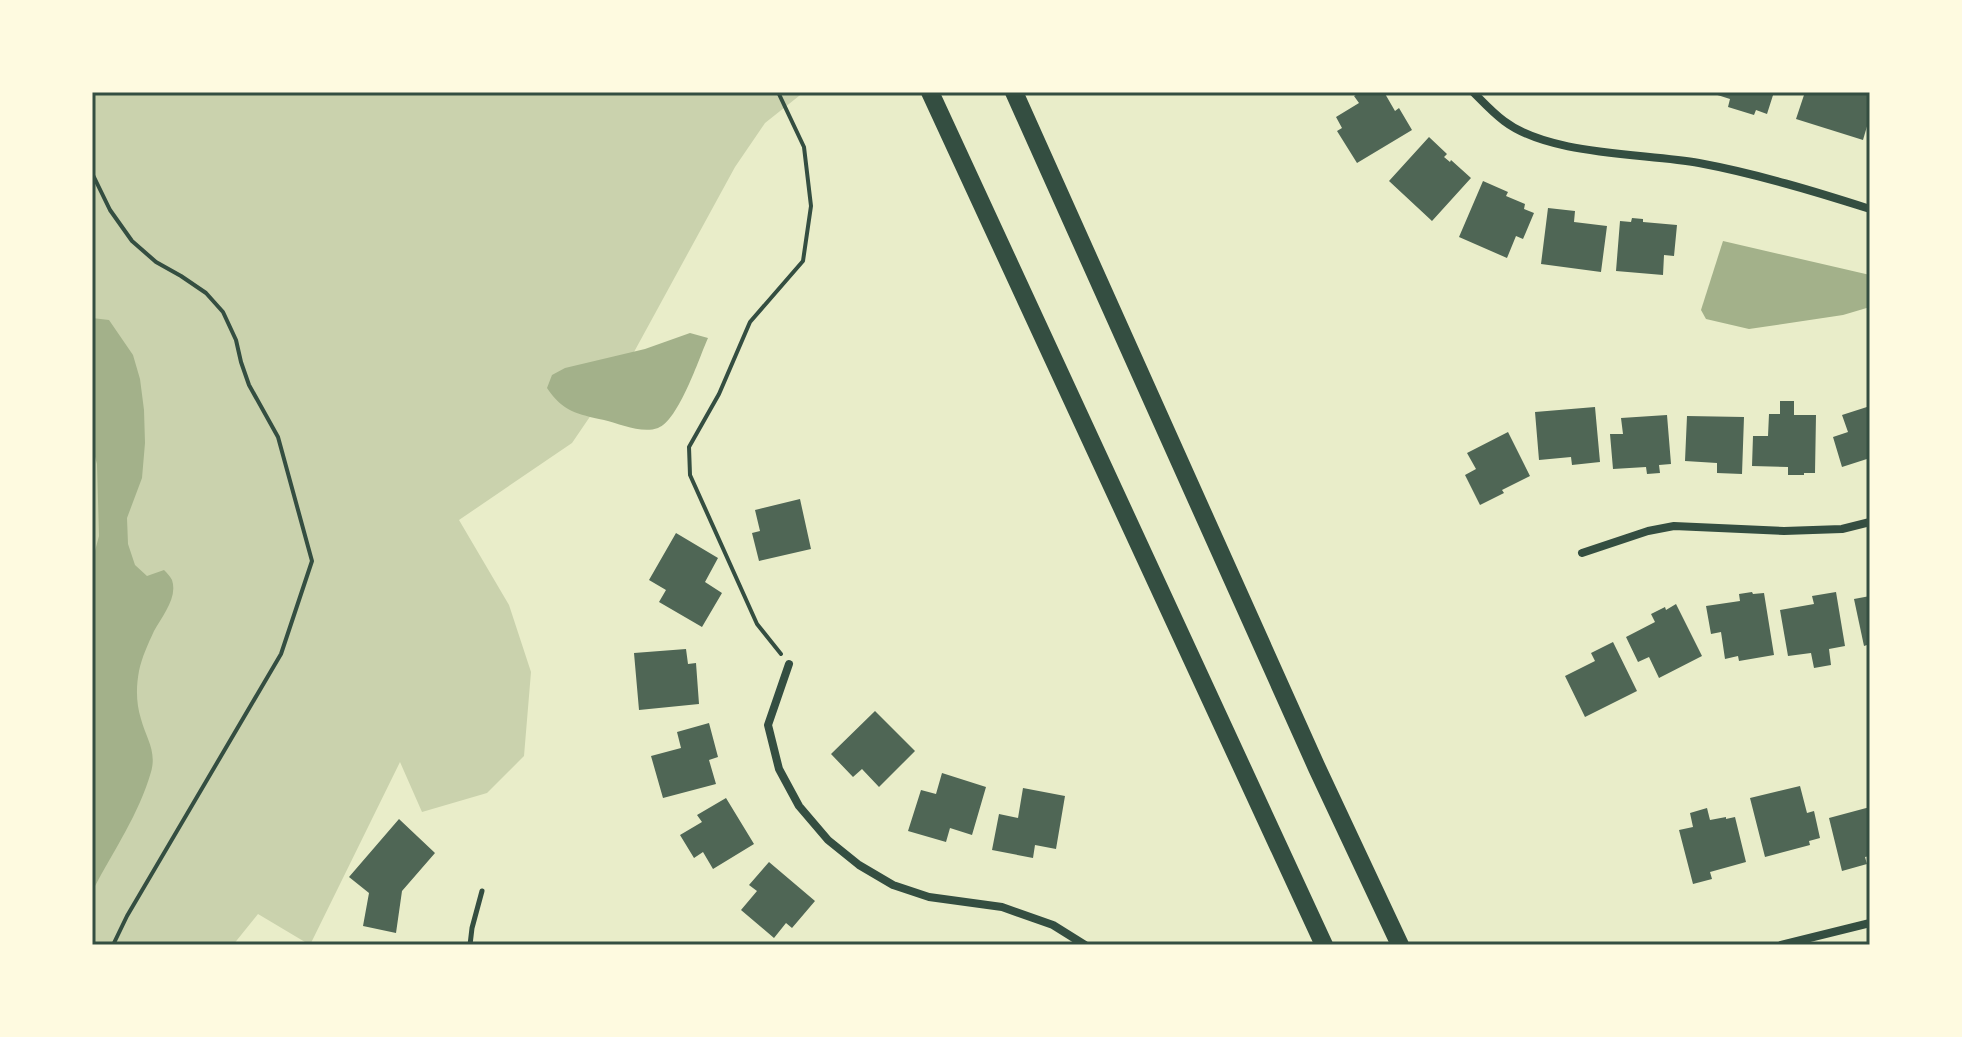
<svg xmlns="http://www.w3.org/2000/svg" width="1962" height="1037" font-family="Literata,serif">
<style>
.green{fill:#cad2ad}
.water{fill:#a3b18a}
.building{fill:#4f6655}
.lines{fill:none;stroke-linecap:round;stroke-linejoin:round}
.path{stroke:#344e41;stroke-width:4}
.service{stroke:#344e41;stroke-width:5}
.minor{stroke:#344e41;stroke-width:8}
.motorway{stroke:#344e41;stroke-width:18}
.neatline{fill:none;stroke:#344e41;stroke-width:3}
</style>
<rect width="100%" height="100%" fill="#e9edc9"/>
<path class="green" d="M 92,92 L 804,92 L 765,123 L 735,167 L 634,352 L 572,443 L 459,520 L 509,605 L 531,672 L 524,756 L 487,793 L 422,812 L 400,762 L 310,945 L 258,914 L 233,945 L 92,945 Z"/>
<g class="water">
<path d="M 1723,241 L 1870,275 L 1870,307 L 1843,315 L 1749,329 L 1706,319 L 1701,310 Z"/>
<path d="M 92,318 L 109,320 L 133,355 L 140,379 L 144,410 L 145,443 L 142,478 L 127,518 L 128,544 L 135,565 L 147,576 L 164,570 C 167,573 170,576 172,580 C 178,598 162,616 154,631 C 148,644 142,657 139,671 C 136,687 136,703 141,719 C 146,738 157,751 151,772 C 139,814 114,850 94,888 L 92,897 L 92,562 L 99,536 L 97,464 L 92,446 Z"/>
<path d="M 690,333 L 708,338 C 699,358 679,420 658,428 C 642,434 620,424 604,420 C 577,414 563,412 547,388 L 552,375 L 565,368 L 645,349 Z"/>
</g>
<g class="building">
<path d="M 1361,92 L 1384,92 L 1395,111 L 1399,108 L 1412,130 L 1357,163 L 1337,131 L 1342,128 L 1336,117 L 1359,103 L 1354,96 Z"/>
<path d="M 1708,92 L 1774,92 L 1767,114 L 1756,110 L 1754,115 L 1728,107 L 1730,99 Z"/>
<path d="M 1805,92 L 1870,92 L 1870,116 L 1863,140 L 1796,119 Z"/>
<path d="M 1429,137 L 1447,154 L 1444,157 L 1450,162 L 1451,160 L 1471,178 L 1432,221 L 1389,181 Z"/>
<path d="M 1483,181 L 1508,192 L 1506,196 L 1525,204 L 1524,209 L 1534,213 L 1523,239 L 1516,236 L 1507,258 L 1459,237 Z"/>
<path d="M 1548,208 L 1575,211 L 1574,222 L 1607,226 L 1601,272 L 1541,264 Z"/>
<path d="M 1632,218 L 1643,219 L 1643,222 L 1677,225 L 1674,256 L 1664,255 L 1663,275 L 1616,271 L 1620,221 L 1631,222 Z"/>
<path d="M 1780,401 L 1794,401 L 1794,415 L 1816,415 L 1815,473 L 1804,473 L 1804,475 L 1788,475 L 1788,467 L 1752,466 L 1753,436 L 1768,436 L 1769,414 L 1780,414 Z"/>
<path d="M 1870,406 L 1870,458 L 1842,467 L 1833,437 L 1848,432 L 1842,415 Z"/>
<path d="M 1595,407 L 1600,462 L 1572,465 L 1571,457 L 1539,460 L 1535,412 Z"/>
<path d="M 1667,415 L 1671,464 L 1659,465 L 1660,473 L 1647,474 L 1646,467 L 1613,469 L 1610,434 L 1623,434 L 1621,418 Z"/>
<path d="M 1687,416 L 1744,417 L 1742,474 L 1717,473 L 1717,463 L 1685,461 Z"/>
<path d="M 1508,432 L 1530,476 L 1502,490 L 1504,493 L 1480,505 L 1465,475 L 1476,469 L 1467,453 Z"/>
<path d="M 800,499 L 811,549 L 759,561 L 752,533 L 760,531 L 755,510 Z"/>
<path d="M 676,533 L 718,558 L 705,582 L 722,593 L 702,627 L 659,602 L 666,590 L 649,580 Z"/>
<path d="M 1752,592 L 1753,594 L 1764,593 L 1774,655 L 1739,661 L 1738,656 L 1725,659 L 1721,632 L 1711,634 L 1706,606 L 1740,601 L 1739,594 Z"/>
<path d="M 1836,592 L 1845,646 L 1829,649 L 1831,665 L 1814,668 L 1811,653 L 1788,656 L 1780,610 L 1814,604 L 1812,596 Z"/>
<path d="M 1870,596 L 1870,644 L 1864,646 L 1854,599 Z"/>
<path d="M 1676,604 L 1702,656 L 1659,678 L 1649,657 L 1638,662 L 1626,637 L 1655,622 L 1651,614 L 1665,607 L 1666,610 Z"/>
<path d="M 1613,642 L 1637,691 L 1585,717 L 1565,676 L 1595,661 L 1591,653 Z"/>
<path d="M 686,649 L 688,664 L 696,663 L 699,704 L 639,710 L 634,653 Z"/>
<path d="M 875,711 L 915,751 L 879,787 L 862,769 L 853,777 L 831,754 Z"/>
<path d="M 709,723 L 718,757 L 709,760 L 716,784 L 663,798 L 651,756 L 681,748 L 677,732 Z"/>
<path d="M 942,773 L 986,787 L 972,835 L 950,828 L 946,842 L 908,831 L 921,790 L 936,794 Z"/>
<path d="M 1800,786 L 1807,813 L 1814,811 L 1820,838 L 1809,841 L 1810,845 L 1765,857 L 1750,798 Z"/>
<path d="M 1023,788 L 1065,796 L 1056,849 L 1035,845 L 1033,858 L 992,850 L 999,814 L 1018,818 Z"/>
<path d="M 726,798 L 754,844 L 713,869 L 703,852 L 694,858 L 680,835 L 702,822 L 697,815 Z"/>
<path d="M 1870,807 L 1870,856 L 1865,857 L 1867,864 L 1842,871 L 1829,818 Z"/>
<path d="M 1707,808 L 1710,820 L 1726,817 L 1726,819 L 1735,817 L 1746,862 L 1710,872 L 1712,879 L 1693,884 L 1679,830 L 1693,827 L 1690,813 Z"/>
<path d="M 399,819 L 435,853 L 402,891 L 396,933 L 363,926 L 369,893 L 349,877 Z"/>
<path d="M 769,862 L 815,901 L 792,928 L 786,923 L 774,938 L 741,910 L 757,891 L 749,885 Z"/>
</g>
<g class="lines">
<g class="path">
<path d="M 778,92 L 804,147 L 811,206 L 803,261 L 750,322 L 719,394 L 689,447 L 690,475 L 757,624 L 781,654"/>
<path d="M 92,173 L 110,210 L 132,241 L 156,262 L 181,276 L 206,293 L 223,312 L 236,340 L 241,362 L 249,385 L 278,437 L 312,561 L 281,654 L 127,916 L 113,945"/>
</g>
<path class="service" d="M 470,945 L 472,928 L 482,891"/>
<g class="minor">
<path d="M 1473,92 C 1483,102 1493,113 1504,121 C 1550,156 1643,153 1699,163 C 1758,174 1814,191 1870,209"/>
<path d="M 1582,553 L 1648,531 L 1674,526 L 1784,531 L 1842,529 L 1870,522"/>
<path d="M 789,664 L 768,725 L 779,769 L 799,806 L 828,840 L 859,865 L 893,885 L 929,897 L 1002,907 L 1053,925 L 1085,945"/>
<path d="M 1781,945 L 1870,923"/>
</g>
<g class="motorway">
<path d="M 930,92 L 1324,945"/>
<path d="M 1014,92 L 1317,768 L 1400,945"/>
</g>
</g>
<rect width="1962" height="1037" fill="none" stroke="#fefae0" stroke-width="188"/>
<rect x="94" y="94" width="1774" height="849" class="neatline"/>
</svg>
